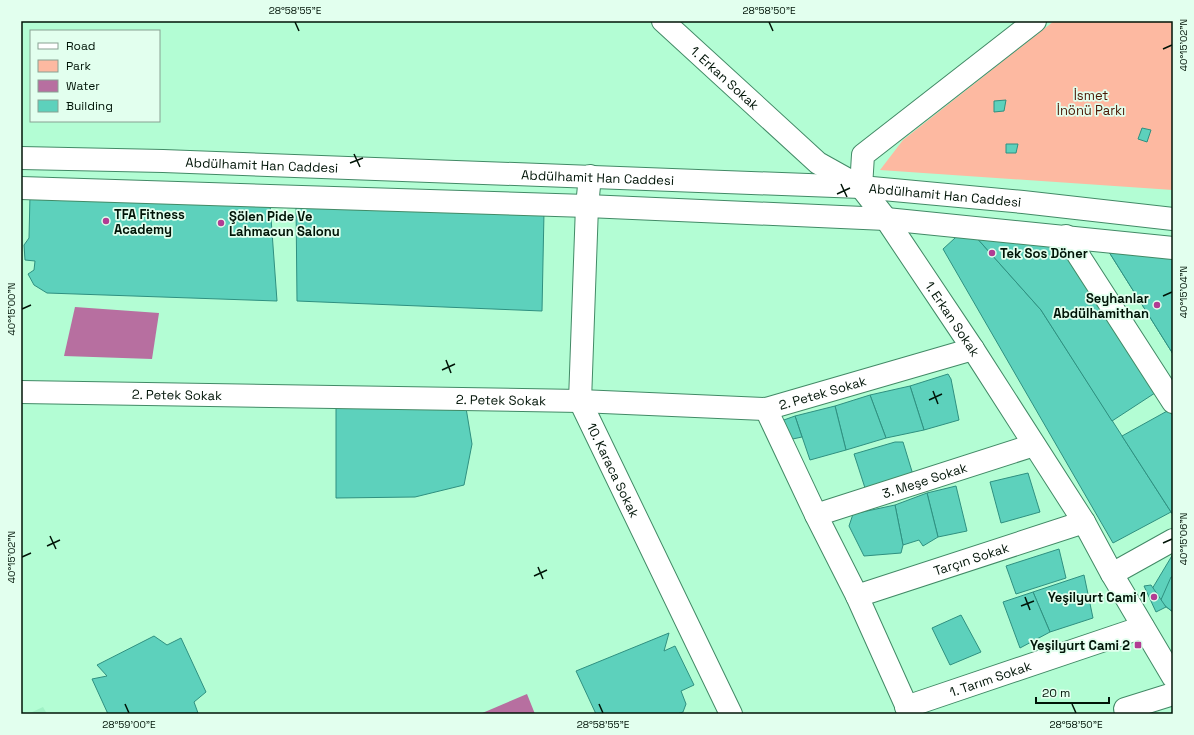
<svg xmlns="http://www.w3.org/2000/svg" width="1194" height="735" font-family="'Space Grotesk',sans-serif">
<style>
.built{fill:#a0f1c5}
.green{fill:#fdb9a1}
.water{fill:#b76fa0}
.building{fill:#5dd1bc;stroke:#2f9080}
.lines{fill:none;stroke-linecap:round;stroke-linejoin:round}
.minor-casing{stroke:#428a66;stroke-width:24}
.secondary-casing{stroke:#428a66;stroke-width:24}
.minor{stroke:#fff;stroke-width:22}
.secondary{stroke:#fff;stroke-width:22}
.ticks{fill:none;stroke:#001407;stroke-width:1.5}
.poi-dot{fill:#b23c93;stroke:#e2ffee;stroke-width:1.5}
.labels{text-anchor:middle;stroke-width:3.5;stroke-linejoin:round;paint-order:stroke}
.street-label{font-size:13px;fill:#001407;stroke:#e2ffee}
.park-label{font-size:13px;fill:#4b1804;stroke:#e2ffee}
.poi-label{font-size:13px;font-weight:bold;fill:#001407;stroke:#e2ffee;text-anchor:start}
.neatline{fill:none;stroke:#001407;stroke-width:1.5}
.ticks-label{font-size:10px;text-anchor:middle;fill:#001407}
</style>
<rect width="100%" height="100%" fill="#b3fdd4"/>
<path class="built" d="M 43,707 L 47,714 L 28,714 Z"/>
<path class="green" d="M 1054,21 L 1173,21 L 1173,190 L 880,170 L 903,140 Z"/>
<g class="water">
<path d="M 75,307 L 159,313 L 152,359 L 64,356 Z"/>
<path d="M 527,694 L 535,714 L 480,714 Z"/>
</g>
<g class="building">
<path d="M 1006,100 L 1004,111 L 994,112 L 994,101 Z"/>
<path d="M 1142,128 L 1151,130 L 1147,142 L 1138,139 Z"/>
<path d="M 1006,144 L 1018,144 L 1016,153 L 1006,153 Z"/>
<path d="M 30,195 L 270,204 L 277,301 L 47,293 L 34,285 L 28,274 L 34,270 L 35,261 L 25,260 L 24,245 L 29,238 Z"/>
<path d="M 296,203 L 544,212 L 542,311 L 297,301 Z"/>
<path d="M 967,227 L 1041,310 L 1171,512 L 1113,543 L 943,249 Z"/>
<path d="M 967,227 L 1066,236 L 1158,391 L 1112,421 L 1041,310 Z"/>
<path d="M 1109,252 L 1173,256 L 1173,354 Z"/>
<path d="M 1109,252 L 1173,256 L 1173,354 Z"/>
<path d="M 948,374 L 951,379 L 959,420 L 924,430 L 910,386 Z"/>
<path d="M 910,386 L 924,430 L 886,438 L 870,395 Z"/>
<path d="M 870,395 L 886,438 L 846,450 L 835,406 Z"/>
<path d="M 835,406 L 846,450 L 810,460 L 795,416 Z"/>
<path d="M 336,407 L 466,408 L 472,444 L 464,485 L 415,497 L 336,498 Z"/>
<path d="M 1169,410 L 1173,416 L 1173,515 L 1122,436 Z"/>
<path d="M 795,416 L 802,437 L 788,440 L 781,421 Z"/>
<path d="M 895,442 L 903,442 L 914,478 L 866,491 L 854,454 Z"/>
<path d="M 1028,473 L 1040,512 L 1001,523 L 990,482 Z"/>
<path d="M 956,486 L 967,531 L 938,537 L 927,493 Z"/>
<path d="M 927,493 L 938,537 L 923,546 L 919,540 L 903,545 L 895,505 Z"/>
<path d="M 895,505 L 903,545 L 901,553 L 864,556 L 849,526 L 853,514 Z"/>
<path d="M 1059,549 L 1066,578 L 1016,594 L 1006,566 Z"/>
<path d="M 1173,554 L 1173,612 L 1149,594 Z"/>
<path d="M 1084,575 L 1093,618 L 1050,632 L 1033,592 Z"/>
<path d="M 1171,577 L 1173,577 L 1173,612 L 1160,602 Z"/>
<path d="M 1151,585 L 1166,607 L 1156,612 L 1144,586 Z"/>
<path d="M 1033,592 L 1050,632 L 1020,648 L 1003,602 Z"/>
<path d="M 961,615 L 981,652 L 950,665 L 932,628 Z"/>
<path d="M 669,633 L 664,651 L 675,646 L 694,685 L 681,691 L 686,704 L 683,712 L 677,714 L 596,714 L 576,671 Z"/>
<path d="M 154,636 L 167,645 L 181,638 L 206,692 L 194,702 L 198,713 L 108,714 L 92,679 L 107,676 L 97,665 Z"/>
</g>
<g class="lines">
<g class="minor-casing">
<g id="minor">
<path id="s1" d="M 663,21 L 818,163 L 861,187 L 886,219 L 973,349 L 1084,522 L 1112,574 L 1173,677"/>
<path id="s2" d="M 590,176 L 587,206 L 580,401 L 731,714"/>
<path d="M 861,187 L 863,155 L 1035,21"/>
<path d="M 1066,236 L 1173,402"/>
<path id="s3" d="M 21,392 L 580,401 L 766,409 L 973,349"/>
<path d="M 766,409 L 816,515 L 857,596 L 910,714"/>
<path id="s4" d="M 816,515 L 1034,445"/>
<path d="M 1112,574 L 1173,540"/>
<path id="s5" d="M 857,596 L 1084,522"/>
<path id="s6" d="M 906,707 L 1143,627"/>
<path d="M 1125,709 L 1173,694"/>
</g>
</g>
<g class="secondary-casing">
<g id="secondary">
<path id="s7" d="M 21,158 L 163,161 L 861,187 L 1023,202 L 1173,219"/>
<path d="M 21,188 L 587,206 L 886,219 L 1173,248"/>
</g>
</g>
<use href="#minor" class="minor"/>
<use href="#secondary" class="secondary"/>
</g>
<path class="ticks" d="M 295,22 L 299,31M 769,22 L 773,31M 1163,49 L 1172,45M 354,154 L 360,167M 350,163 L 363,158M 841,184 L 847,197M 837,194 L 850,188M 1163,296 L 1172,292M 22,309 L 31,305M 446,360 L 451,373M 442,370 L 455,364M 933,391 L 938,404M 929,400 L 942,394M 50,536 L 56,549M 1163,543 L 1172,539M 47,546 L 60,540M 22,557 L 31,553M 538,567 L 543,579M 534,576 L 547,570M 1025,597 L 1030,610M 1021,606 L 1034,601M 125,704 L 129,713M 599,704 L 603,713M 1072,704 L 1076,713"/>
<g class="poi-dot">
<circle cx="106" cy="221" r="4"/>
<circle cx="221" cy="223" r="4"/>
<circle cx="992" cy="253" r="4"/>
<circle cx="1157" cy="305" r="4"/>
<circle cx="1154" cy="597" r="4"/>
<rect x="1134" y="641" width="8" height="8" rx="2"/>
</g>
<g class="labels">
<g class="street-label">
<text dy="5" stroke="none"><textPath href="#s1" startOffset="84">1. Erkan Sokak</textPath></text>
<text dy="5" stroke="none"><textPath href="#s7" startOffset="241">Abdülhamit Han Caddesi</textPath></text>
<text dy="5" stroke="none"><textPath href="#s7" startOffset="577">Abdülhamit Han Caddesi</textPath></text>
<text dy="5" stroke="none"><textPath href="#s7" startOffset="925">Abdülhamit Han Caddesi</textPath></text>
<text dy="5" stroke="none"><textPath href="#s1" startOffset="420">1. Erkan Sokak</textPath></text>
<text dy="5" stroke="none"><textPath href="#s3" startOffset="804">2. Petek Sokak</textPath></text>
<text dy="5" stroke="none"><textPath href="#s3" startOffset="156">2. Petek Sokak</textPath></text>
<text dy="5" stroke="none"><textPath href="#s3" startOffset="480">2. Petek Sokak</textPath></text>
<text dy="5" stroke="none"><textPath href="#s2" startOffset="302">10. Karaca Sokak</textPath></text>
<text dy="5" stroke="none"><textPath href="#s4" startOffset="114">3. Meşe Sokak</textPath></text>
<text dy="5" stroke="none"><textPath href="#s5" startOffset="120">Tarçın Sokak</textPath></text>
<text dy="5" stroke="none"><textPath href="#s6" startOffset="89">1. Tarım Sokak</textPath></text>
</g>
<g class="park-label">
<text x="1091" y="100">İsmet<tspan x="1091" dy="15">İnönü Parkı</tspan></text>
</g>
<g class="poi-label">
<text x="114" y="219">TFA Fitness<tspan x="114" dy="15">Academy</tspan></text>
<text x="229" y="221">Şölen Pide Ve<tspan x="229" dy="15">Lahmacun Salonu</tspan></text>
<text x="1000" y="258">Tek Sos Döner</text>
<text x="1149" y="303" text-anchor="end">Seyhanlar<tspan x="1149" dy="15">Abdülhamithan</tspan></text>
<text x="1146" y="602" text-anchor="end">Yeşilyurt Cami 1</text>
<text x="1130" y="650" text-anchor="end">Yeşilyurt Cami 2</text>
</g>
</g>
<rect width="1194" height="735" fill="none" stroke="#e2ffee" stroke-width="44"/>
<rect x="30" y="30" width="130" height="92" fill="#e2ffee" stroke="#88a192"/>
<rect x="38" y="43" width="20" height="6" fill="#ffffff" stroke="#88a192"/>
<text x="66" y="50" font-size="12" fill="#001407">Road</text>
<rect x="38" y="60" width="20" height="12" fill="#fdb9a1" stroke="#88a192"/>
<text x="66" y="70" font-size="12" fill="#001407">Park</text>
<rect x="38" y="80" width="20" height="12" fill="#b76fa0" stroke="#88a192"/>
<text x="66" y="90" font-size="12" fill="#001407">Water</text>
<rect x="38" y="100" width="20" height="12" fill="#5dd1bc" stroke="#88a192"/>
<text x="66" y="110" font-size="12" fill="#001407">Building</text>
<path d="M1036 697v6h73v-6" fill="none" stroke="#001407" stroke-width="2"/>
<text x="1042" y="697" font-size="12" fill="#001407" stroke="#e2ffee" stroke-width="3" paint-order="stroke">20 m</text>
<rect x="22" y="22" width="1150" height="691" class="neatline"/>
<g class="ticks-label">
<text x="295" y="14">28°58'55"E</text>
<text x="769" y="14">28°58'50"E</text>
<text transform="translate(1183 45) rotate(-90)" y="4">40°15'02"N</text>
<text transform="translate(1183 292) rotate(-90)" y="4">40°15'04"N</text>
<text transform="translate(11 309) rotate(-90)" y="4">40°15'00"N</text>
<text transform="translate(1183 539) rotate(-90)" y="4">40°15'06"N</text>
<text transform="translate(11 557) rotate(-90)" y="4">40°15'02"N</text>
<text x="129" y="728">28°59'00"E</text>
<text x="603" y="728">28°58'55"E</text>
<text x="1076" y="728">28°58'50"E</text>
</g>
</svg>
